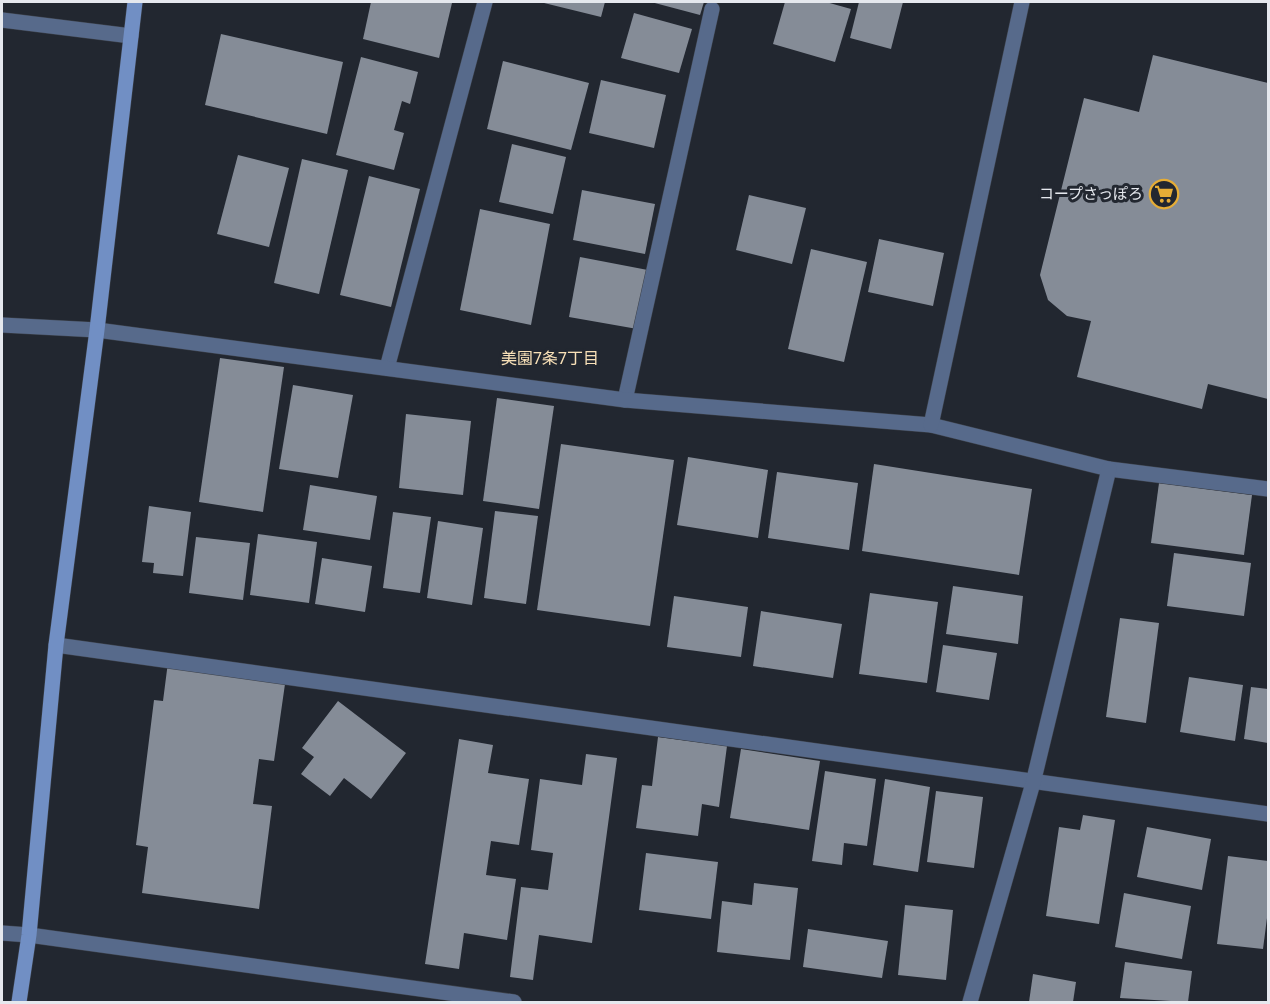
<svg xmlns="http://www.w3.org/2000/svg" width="1270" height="1004" font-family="Roboto,'Noto Sans JP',sans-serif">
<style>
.building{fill:#858c97}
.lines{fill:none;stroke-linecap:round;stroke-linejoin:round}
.lane-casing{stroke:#3d424b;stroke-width:16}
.street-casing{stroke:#3d424b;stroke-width:16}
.secondary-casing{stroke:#3d424b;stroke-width:16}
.lane{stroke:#576a8b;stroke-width:15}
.street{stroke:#576a8b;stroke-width:15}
.secondary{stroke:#718fc4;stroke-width:15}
.labels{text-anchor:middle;stroke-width:6;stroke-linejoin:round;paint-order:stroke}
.poi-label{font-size:15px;fill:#e5e8ee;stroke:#222730;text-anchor:end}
.neighbourhood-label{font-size:16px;fill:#f9e1b8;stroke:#222730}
</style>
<rect width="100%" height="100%" fill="#222730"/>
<g class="building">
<path d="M 371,2 L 452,3 L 439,58 L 363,39 Z"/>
<path d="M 540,2 L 605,2 L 601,17 Z"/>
<path d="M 651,2 L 704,2 L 700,15 Z"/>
<path d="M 785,2 L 826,2 L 851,9 L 835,62 L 773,44 Z"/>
<path d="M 859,2 L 903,2 L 891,49 L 850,38 Z"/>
<path d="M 634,13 L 692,29 L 679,73 L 621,58 Z"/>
<path d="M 221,34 L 343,62 L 327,134 L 205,105 Z"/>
<path d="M 1153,55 L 1268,83 L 1268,399 L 1208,384 L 1202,409 L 1077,377 L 1091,321 L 1067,316 L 1048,300 L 1040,275 L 1084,98 L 1139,112 Z"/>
<path d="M 361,57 L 418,72 L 410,104 L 402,101 L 394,130 L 404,133 L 394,170 L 336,155 Z"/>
<path d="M 503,61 L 589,83 L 571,150 L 487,129 Z"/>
<path d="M 601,80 L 666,95 L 654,148 L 589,133 Z"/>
<path d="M 512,144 L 566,157 L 553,214 L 499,202 Z"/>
<path d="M 238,155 L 289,168 L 269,247 L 217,234 Z"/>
<path d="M 302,159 L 348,170 L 319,294 L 274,283 Z"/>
<path d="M 369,176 L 420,189 L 391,307 L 340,295 Z"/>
<path d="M 582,190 L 655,204 L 645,254 L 573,240 Z"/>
<path d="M 749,195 L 806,208 L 792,264 L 736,250 Z"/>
<path d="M 480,209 L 550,224 L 531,325 L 460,310 Z"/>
<path d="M 879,239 L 944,253 L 933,306 L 868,292 Z"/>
<path d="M 811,249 L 867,262 L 844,362 L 788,349 Z"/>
<path d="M 580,257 L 653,271 L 643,330 L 569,317 Z"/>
<path d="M 220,358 L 284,367 L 263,512 L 199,502 Z"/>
<path d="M 293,385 L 353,395 L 338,478 L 279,469 Z"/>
<path d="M 497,398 L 554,406 L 539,509 L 483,501 Z"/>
<path d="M 406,414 L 471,421 L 463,495 L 399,488 Z"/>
<path d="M 561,444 L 674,460 L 650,626 L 537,610 Z"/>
<path d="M 688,457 L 768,470 L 758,538 L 677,525 Z"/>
<path d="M 874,464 L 1032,489 L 1019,575 L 862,551 Z"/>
<path d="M 777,472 L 858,483 L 849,550 L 768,538 Z"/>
<path d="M 1159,483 L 1252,495 L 1244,555 L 1151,543 Z"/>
<path d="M 310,485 L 377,496 L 370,540 L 303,530 Z"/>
<path d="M 149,506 L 191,512 L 183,576 L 153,573 L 154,563 L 142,562 Z"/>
<path d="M 495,511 L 538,516 L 526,604 L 484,598 Z"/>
<path d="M 393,512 L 431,517 L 420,593 L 383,588 Z"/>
<path d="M 438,521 L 483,528 L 472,605 L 427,598 Z"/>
<path d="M 258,534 L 317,542 L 309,603 L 250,595 Z"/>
<path d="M 196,537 L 250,543 L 243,600 L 189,593 Z"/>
<path d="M 1174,553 L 1251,563 L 1244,616 L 1167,606 Z"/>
<path d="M 322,558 L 372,566 L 365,612 L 315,604 Z"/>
<path d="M 953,586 L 1023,596 L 1018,644 L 946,634 Z"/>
<path d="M 870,593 L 938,602 L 927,683 L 859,674 Z"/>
<path d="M 674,596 L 748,607 L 741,657 L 667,647 Z"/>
<path d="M 761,611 L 842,624 L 833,678 L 753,666 Z"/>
<path d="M 1120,618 L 1159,623 L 1146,723 L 1106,717 Z"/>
<path d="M 943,645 L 997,653 L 989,700 L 936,692 Z"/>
<path d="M 168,662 L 286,677 L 274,761 L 259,759 L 253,804 L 272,806 L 259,909 L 142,893 L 148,847 L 136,845 L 154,700 L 163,701 Z"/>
<path d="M 1189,677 L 1243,685 L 1235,741 L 1180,732 Z"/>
<path d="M 1251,687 L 1268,689 L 1268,743 L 1244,739 Z"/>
<path d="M 338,701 L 406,753 L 371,799 L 344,778 L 330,796 L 301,774 L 314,757 L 302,748 Z"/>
<path d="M 658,737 L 727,746 L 719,807 L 702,804 L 698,836 L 636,828 L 642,785 L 652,786 Z"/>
<path d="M 459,739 L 493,745 L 488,773 L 529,779 L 519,845 L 491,841 L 486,875 L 516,879 L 507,940 L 464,933 L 459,969 L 425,964 Z"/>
<path d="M 741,749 L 820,761 L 809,830 L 730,818 Z"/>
<path d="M 586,754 L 617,758 L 592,943 L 539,935 L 533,980 L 510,977 L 521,887 L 548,890 L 553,853 L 531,850 L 540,779 L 582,785 Z"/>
<path d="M 825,771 L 876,779 L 867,846 L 844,843 L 842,865 L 812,861 Z"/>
<path d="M 885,779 L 930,787 L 918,872 L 873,865 Z"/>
<path d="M 936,791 L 983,797 L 974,868 L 927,862 Z"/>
<path d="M 1083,815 L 1115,820 L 1099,924 L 1046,916 L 1059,827 L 1080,830 Z"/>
<path d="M 1147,827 L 1211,839 L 1202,890 L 1137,877 Z"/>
<path d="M 646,853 L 718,862 L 711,919 L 639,910 Z"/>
<path d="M 1228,856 L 1268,861 L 1268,910 L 1263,949 L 1217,944 Z"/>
<path d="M 754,883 L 798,888 L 790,960 L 717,952 L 722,901 L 752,905 Z"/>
<path d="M 1124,893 L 1191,906 L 1182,959 L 1115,947 Z"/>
<path d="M 905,905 L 953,910 L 946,980 L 898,975 Z"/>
<path d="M 808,929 L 888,941 L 882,978 L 803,967 Z"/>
<path d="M 1125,962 L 1192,971 L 1188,1002 L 1120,998 Z"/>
<path d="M 1033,974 L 1076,982 L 1073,1002 L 1029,1002 Z"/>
</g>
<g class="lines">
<g class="lane-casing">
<g id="lane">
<path d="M 387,368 L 485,2"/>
<path d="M 625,400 L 712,9"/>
</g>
</g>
<g class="street-casing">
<g id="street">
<path d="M 2,20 L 131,36"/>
<path d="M 2,325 L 97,330 L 625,400 L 931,425 L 1109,469 L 1268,489"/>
<path d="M 931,425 L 1022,2"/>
<path d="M 56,645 L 1268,814"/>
<path d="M 2,933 L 29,935 L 514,1002"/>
<path d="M 970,1002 L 1033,783 L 1109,469"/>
</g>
</g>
<g class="secondary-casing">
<path id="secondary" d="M 19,1002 L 29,935 L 56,645 L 97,330 L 135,2"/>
</g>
<use href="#lane" class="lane"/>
<use href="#street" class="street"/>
<use href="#secondary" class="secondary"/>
</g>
<defs>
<g id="supermarket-ring" transform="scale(1.5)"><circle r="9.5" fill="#222730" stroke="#e6ad36" stroke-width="1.5"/><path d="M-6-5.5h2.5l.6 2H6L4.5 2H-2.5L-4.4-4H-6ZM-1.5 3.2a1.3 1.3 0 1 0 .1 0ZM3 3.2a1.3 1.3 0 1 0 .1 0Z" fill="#e6ad36"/></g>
</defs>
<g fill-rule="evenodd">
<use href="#supermarket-ring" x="1164" y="194"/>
</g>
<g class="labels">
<g class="poi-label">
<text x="1143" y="199">コープさっぽろ</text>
</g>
<g class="neighbourhood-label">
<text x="550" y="364">美園7条7丁目</text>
</g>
</g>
<rect width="1270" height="1004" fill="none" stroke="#e5e8ee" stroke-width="6"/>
</svg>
